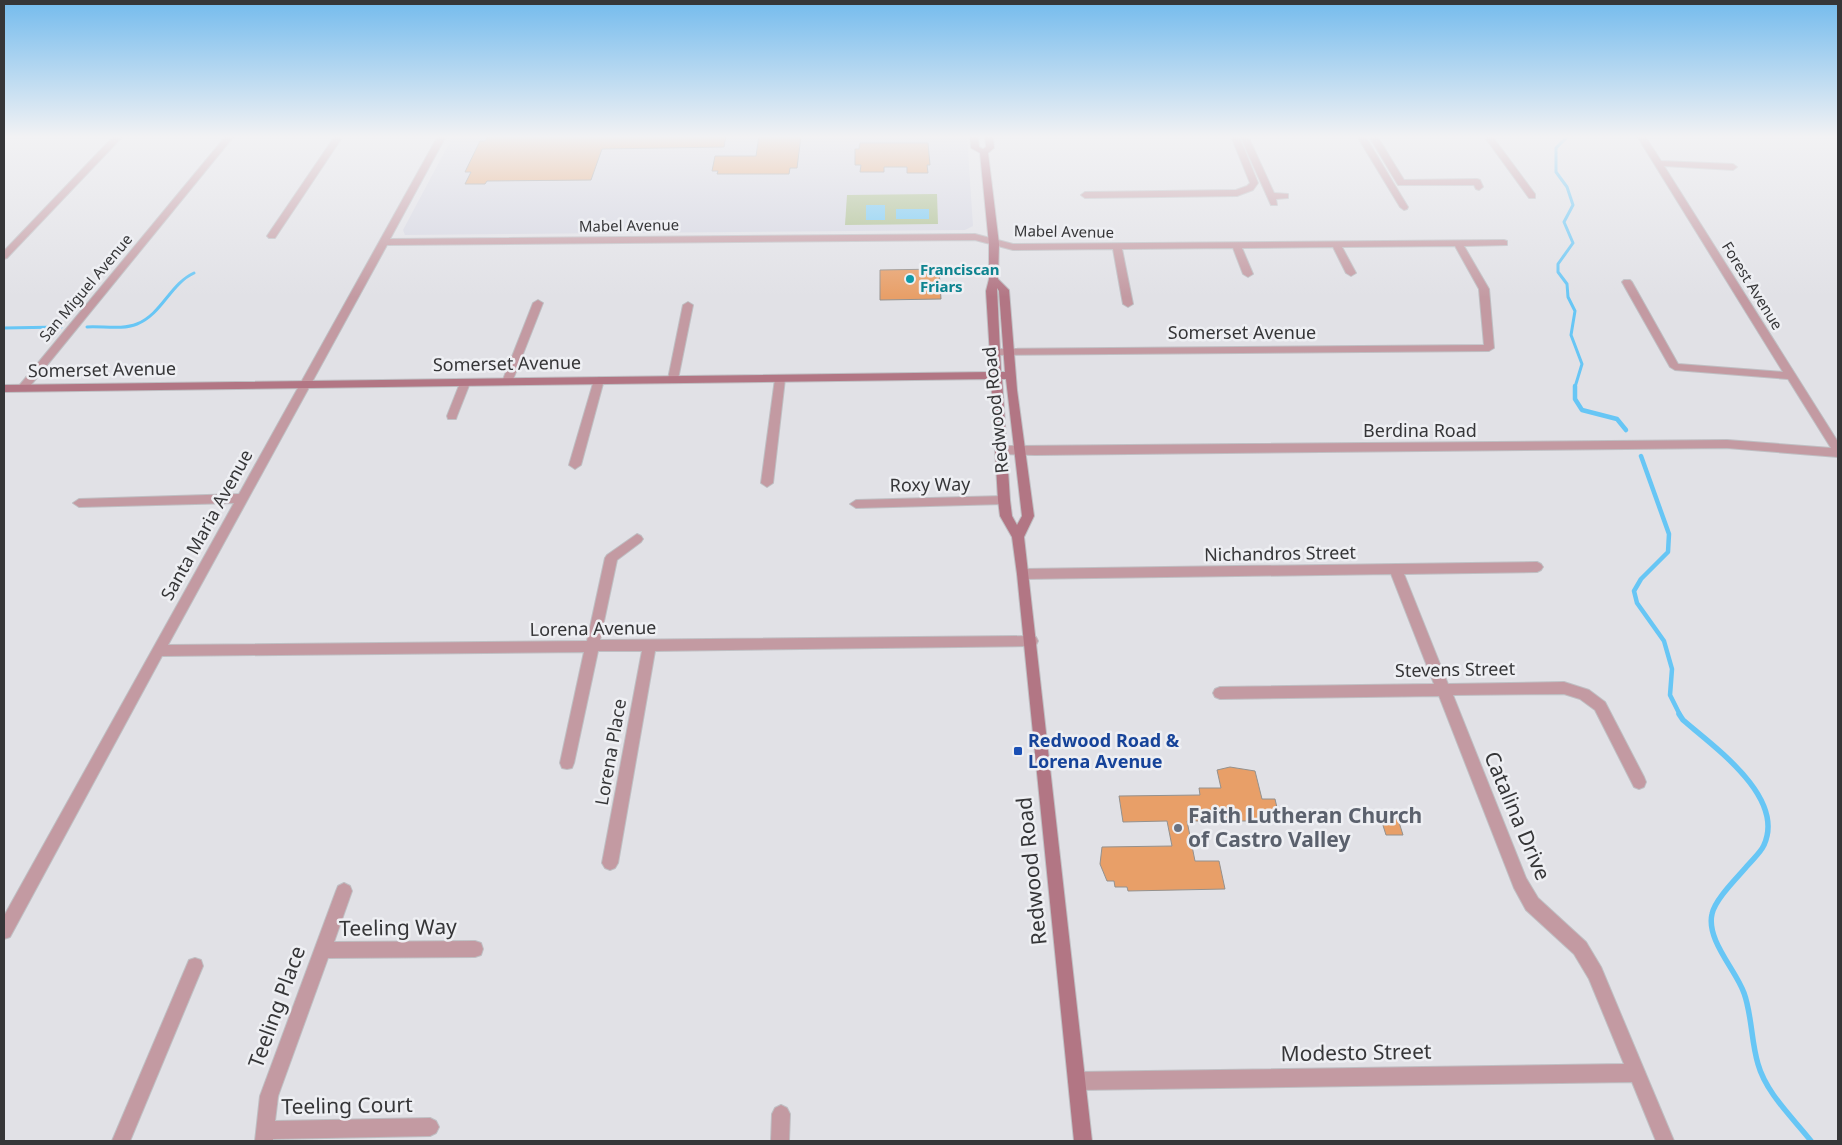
<svg xmlns="http://www.w3.org/2000/svg" width="1842" height="1145" font-family="'Noto Sans',sans-serif">
<style>
.built{fill:#d4d5e1}
.green{fill:#a6bb86}
.water{fill:#67c6f5}
.lines{fill:none;stroke-linecap:round;stroke-linejoin:round}
.stream-far2{stroke:#67c6f5;stroke-width:3}
.stream-far1{stroke:#67c6f5;stroke-width:4.5}
.stream{stroke:#67c6f5;stroke-width:5.5}
.building{fill:#e89f68;stroke:#94918e}
.street-casing{stroke:#bfbfc3;stroke-width:2}
.secondary-casing{stroke:#bfbfc3;stroke-width:2}
.street{fill:#c39aa2;fill-rule:evenodd}
.secondary{fill:#b27684;fill-rule:evenodd}
.culture-dot{fill:#0f9aa8;stroke:#eeeff3;stroke-width:2}
.transit-dot{fill:#1a4fb4;stroke:#eeeff3;stroke-width:2}
.worship-dot{fill:#6b7280;stroke:#eeeff3;stroke-width:2}
.labels{text-anchor:middle;stroke-width:5;stroke-linejoin:round;paint-order:stroke}
.far-street-label{font-size:15px;fill:#363638;stroke:#eeeff3}
.far-culture-label{font-size:15px;font-weight:bold;fill:#0d838f;stroke:#eeeff3;text-anchor:start}
.street-label{font-size:18px;fill:#363638;stroke:#eeeff3}
.transit-label{font-size:18px;font-weight:bold;fill:#164399;stroke:#eeeff3;text-anchor:start}
.near-worship-label{font-size:21px;font-weight:bold;fill:#5b616d;stroke:#eeeff3;text-anchor:start}
.near-street-label{font-size:21px;fill:#363638;stroke:#eeeff3}
</style>
<rect width="100%" height="100%" fill="#e1e1e6"/>
<path class="built" d="M 453,136 L 967,136 L 973,226 L 965,230 L 405,235 L 403,230 Z"/>
<path class="green" d="M 937,194 L 938,224 L 845,225 L 847,195 Z"/>
<g class="water">
<rect x="866" y="205" width="19" height="15"/>
<rect x="896" y="209" width="33" height="10"/>
</g>
<g class="lines">
<g class="stream-far2">
<path d="M 1568,136 L 1556,148 L 1556,172 L 1567,187 L 1573,205 L 1564,222 L 1573,243 L 1558,264 L 1558,272 L 1567,284 L 1568,297 L 1575,311 L 1571,335 L 1582,364 L 1575,387"/>
<path d="M 87,327 C 103,326 122,330 137,324 C 162,314 170,284 194,273"/>
<path d="M 4,328 L 61,327"/>
</g>
<g class="stream-far1">
<path d="M 1575,386 L 1575,399 L 1582,410 L 1617,419 L 1626,430"/>
<path d="M 1641,456 L 1669,534 L 1668,552 L 1641,579 L 1634,591 L 1637,603 L 1664,641 L 1672,669 L 1670,695 L 1680,715"/>
</g>
<path class="stream" d="M 1679,714 L 1683,720 C 1713,746 1786,797 1764,845 C 1761,852 1753,859 1748,865 C 1738,877 1715,899 1712,914 C 1706,940 1736,970 1744,993 C 1752,1015 1751,1041 1758,1064 C 1766,1093 1793,1118 1811,1141"/>
</g>
<g class="building">
<path d="M 488,136 L 726,136 L 724,147 L 602,149 L 591,180 L 487,181 L 485,184 L 465,184 L 471,172 L 465,172 L 480,141 L 485,141 Z"/>
<path d="M 759,136 L 801,136 L 797,168 L 790,168 L 789,174 L 717,174 L 718,171 L 712,171 L 715,156 L 756,156 Z"/>
<path d="M 860,143 L 928,143 L 930,165 L 927,165 L 928,173 L 907,173 L 907,167 L 884,167 L 884,172 L 860,172 L 861,165 L 855,165 L 855,149 L 859,149 Z"/>
<path d="M 939,269 L 941,299 L 880,300 L 880,270 Z"/>
<path d="M 1230,767 L 1255,771 L 1262,799 L 1275,799 L 1278,812 L 1275,812 L 1276,821 L 1187,821 L 1195,861 L 1219,861 L 1225,889 L 1128,891 L 1127,887 L 1115,887 L 1114,881 L 1107,881 L 1100,864 L 1102,847 L 1172,846 L 1167,821 L 1123,822 L 1119,796 L 1200,795 L 1199,788 L 1221,788 L 1217,770 Z"/>
<path d="M 1381,819 L 1398,819 L 1403,835 L 1386,835 Z"/>
</g>
<g class="lines">
<g class="street-casing">
<g id="street">
<path d="M 114,136 L 123,136 L 7,258 L 4,259 L 4,251 Z"/>
<path d="M 226,136 L 234,136 L 26,391 L 18,391 L 17,389 L 18,387 Z"/>
<path d="M 335,136 L 343,136 L 275,238 L 269,238 L 267,236 Z"/>
<path d="M 438,136 L 446,136 L 390,239 L 975,234 L 1013,244 L 1504,240 L 1507,241 L 1507,245 L 1464,246 L 1489,289 L 1494,348 L 1489,351 L 994,355 L 989,352 L 994,349 L 1484,345 L 1479,289 L 1455,246 L 1342,247 L 1356,273 L 1351,276 L 1346,273 L 1333,247 L 1242,248 L 1253,274 L 1248,277 L 1243,274 L 1233,248 L 1122,249 L 1133,304 L 1128,307 L 1123,304 L 1113,249 L 1013,250 L 975,240 L 387,245 L 168,645 L 587,641 L 605,558 L 607,555 L 637,534 L 641,536 L 643,539 L 641,542 L 617,560 L 600,640 L 1031,636 L 1036,637 L 1038,641 L 1036,645 L 1031,646 L 655,651 L 618,863 L 615,868 L 610,870 L 605,868 L 602,863 L 642,651 L 598,651 L 574,763 L 572,768 L 567,769 L 562,768 L 560,763 L 584,652 L 162,656 L 10,937 L 4,939 L 4,916 L 234,503 L 79,507 L 73,503 L 79,499 L 239,494 Z"/>
<path d="M 1231,136 L 1239,136 L 1258,183 L 1253,190 L 1237,196 L 1085,198 L 1081,195 L 1085,192 L 1236,190 L 1247,186 L 1250,183 Z"/>
<path d="M 1240,136 L 1248,136 L 1274,193 L 1288,194 L 1288,198 L 1276,199 L 1277,205 L 1271,205 Z"/>
<path d="M 1357,136 L 1365,136 L 1408,207 L 1407,209 L 1404,210 L 1400,207 Z"/>
<path d="M 1369,136 L 1377,136 L 1404,180 L 1477,179 L 1480,180 L 1483,187 L 1479,190 L 1476,189 L 1474,185 L 1398,185 Z"/>
<path d="M 1484,136 L 1492,136 L 1535,194 L 1535,198 L 1529,198 Z"/>
<path d="M 1637,136 L 1645,136 L 1661,161 L 1733,164 L 1737,167 L 1733,170 L 1664,166 L 1838,442 L 1838,457 L 1727,448 L 1035,455 L 1001,454 L 995,450 L 1001,446 L 1727,440 L 1831,448 L 1788,379 L 1675,370 L 1670,367 L 1622,282 L 1624,280 L 1630,280 L 1632,282 L 1678,364 L 1783,372 Z"/>
<path d="M 538,300 L 543,303 L 512,382 L 507,385 L 503,384 L 502,382 L 533,303 Z"/>
<path d="M 688,302 L 693,305 L 678,379 L 673,382 L 668,379 L 683,305 Z"/>
<path d="M 780,376 L 785,379 L 773,483 L 767,487 L 761,483 L 775,379 Z"/>
<path d="M 599,377 L 604,380 L 581,465 L 575,469 L 569,465 L 594,380 Z"/>
<path d="M 465,380 L 470,383 L 457,416 L 456,419 L 448,419 L 447,416 L 460,383 Z"/>
<path d="M 1004,496 L 1010,500 L 1004,504 L 856,508 L 850,504 L 856,500 Z"/>
<path d="M 1537,562 L 1541,564 L 1543,567 L 1541,570 L 1537,572 L 1404,574 L 1448,684 L 1564,682 L 1589,690 L 1605,702 L 1644,777 L 1646,782 L 1644,787 L 1639,789 L 1634,787 L 1595,710 L 1580,699 L 1564,694 L 1453,695 L 1526,878 L 1538,898 L 1586,942 L 1601,967 L 1674,1141 L 1656,1141 L 1632,1082 L 1077,1090 L 1071,1087 L 1068,1081 L 1071,1075 L 1077,1072 L 1624,1064 L 1589,979 L 1574,954 L 1526,910 L 1514,888 L 1439,696 L 1220,699 L 1215,697 L 1213,693 L 1215,689 L 1220,687 L 1434,684 L 1391,574 L 1023,579 L 1019,577 L 1017,574 L 1019,571 L 1023,569 Z"/>
<path d="M 344,883 L 350,886 L 352,891 L 334,942 L 475,941 L 481,943 L 483,949 L 481,955 L 475,957 L 328,958 L 278,1096 L 275,1121 L 430,1118 L 436,1121 L 439,1127 L 436,1133 L 430,1136 L 273,1139 L 273,1141 L 255,1141 L 260,1096 L 336,891 L 338,886 Z"/>
<path d="M 195,958 L 201,960 L 203,966 L 130,1141 L 112,1141 L 189,960 Z"/>
<path d="M 781,1105 L 787,1108 L 790,1114 L 789,1141 L 771,1141 L 772,1114 L 775,1108 Z"/>
</g>
</g>
<g class="secondary-casing">
<path id="secondary" d="M 970,136 L 978,136 L 979,147 L 983,149 L 986,147 L 985,136 L 993,136 L 994,148 L 988,153 L 999,244 L 998,279 L 1009,290 L 1017,390 L 1034,516 L 1024,537 L 1092,1141 L 1074,1141 L 1017,574 L 1012,537 L 1000,516 L 998,500 L 991,379 L 4,392 L 4,385 L 991,372 L 986,291 L 989,279 L 989,244 L 980,153 L 971,148 ZM 997,288 L 999,291 L 1005,372 L 1001,372 ZM 1002,379 L 1006,379 L 1022,516 L 1017,525 L 1012,516 L 1010,500 Z"/>
</g>
<use href="#street" class="street"/>
<use href="#secondary" class="secondary"/>
</g>
<linearGradient id="sky" x2="0" y2="1"><stop stop-color="#74bbed"/><stop offset="0.46" stop-color="#f2f2f4"/><stop offset="1" stop-color="#f2f2f4" stop-opacity="0"/></linearGradient>
<rect width="1842" height="297" fill="url(#sky)"/>
<circle class="culture-dot" cx="910" cy="279" r="5"/>
<rect class="transit-dot" x="1013" y="746" width="10" height="10" rx="2.5"/>
<circle class="worship-dot" cx="1178" cy="828" r="5"/>
<g class="labels">
<g class="far-street-label">
<text transform="translate(629 226) rotate(-1)" y="5">Mabel Avenue</text>
<text transform="translate(1064 232) rotate(1)" y="5">Mabel Avenue</text>
<text transform="translate(1752 286) rotate(58)" y="5">Forest Avenue</text>
<text transform="translate(86 288) rotate(-50)" y="5">San Miguel Avenue</text>
</g>
<g class="far-culture-label">
<text x="920" y="275">Franciscan<tspan x="920" dy="17">Friars</tspan></text>
</g>
<g class="street-label">
<text x="1242" y="339">Somerset Avenue</text>
<text transform="translate(507 364) rotate(-1)" y="6">Somerset Avenue</text>
<text transform="translate(102 370) rotate(-1)" y="6">Somerset Avenue</text>
<text transform="translate(996 410) rotate(-96)" y="6">Redwood Road</text>
<text x="1420" y="437">Berdina Road</text>
<text transform="translate(930 485) rotate(-1)" y="6">Roxy Way</text>
<text transform="translate(207 525) rotate(-61)" y="6">Santa Maria Avenue</text>
<text transform="translate(1280 554) rotate(-1)" y="6">Nichandros Street</text>
<text transform="translate(593 629) rotate(-1)" y="6">Lorena Avenue</text>
<text transform="translate(1455 670) rotate(-1)" y="6">Stevens Street</text>
<text transform="translate(611 752) rotate(-80)" y="6">Lorena Place</text>
</g>
<g class="transit-label">
<text x="1028" y="747">Redwood Road &amp;<tspan x="1028" dy="21">Lorena Avenue</tspan></text>
</g>
<g class="near-worship-label">
<text x="1188" y="823">Faith Lutheran Church<tspan x="1188" dy="24">of Castro Valley</tspan></text>
</g>
<g class="near-street-label">
<text transform="translate(1517 816) rotate(67)" y="7">Catalina Drive</text>
<text transform="translate(1032 871) rotate(-96)" y="7">Redwood Road</text>
<text transform="translate(398 928) rotate(-1)" y="7">Teeling Way</text>
<text transform="translate(277 1007) rotate(-70)" y="7">Teeling Place</text>
<text transform="translate(1356 1053) rotate(-1)" y="7">Modesto Street</text>
<text transform="translate(347 1106) rotate(-1)" y="7">Teeling Court</text>
</g>
</g>
<rect width="1842" height="1145" fill="none" stroke="#363638" stroke-width="10"/>
</svg>
